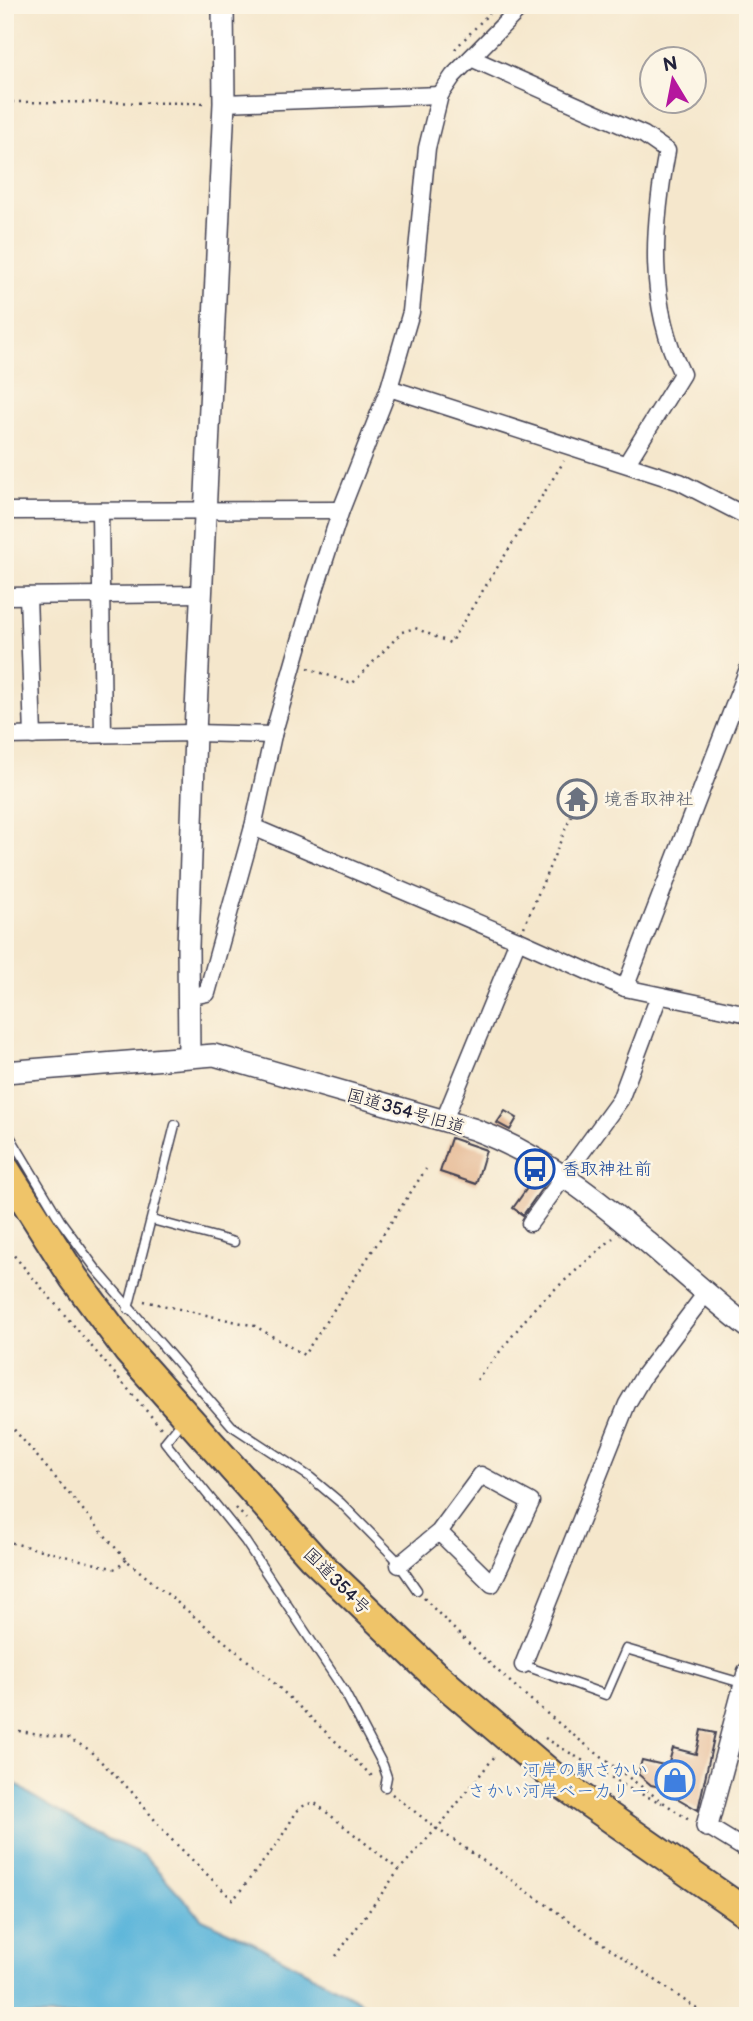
<svg xmlns="http://www.w3.org/2000/svg" width="753" height="2021" font-family="'Balsamiq Sans','Klee One',sans-serif">
<style>
.water{fill:#5db6da;stroke:#406c8a;stroke-width:2}
.building{fill:#e4b690}
.lines{fill:none;stroke-linecap:round;stroke-linejoin:round}
.service-casing{stroke:#424051;stroke-width:11}
.minor-casing{stroke:#424051;stroke-width:19}
.tertiary-casing{stroke:#424051;stroke-width:24}
.trunk-casing{stroke:#424051;stroke-width:32}
.path{stroke:#424051;stroke-width:2.5;stroke-dasharray:2 5;stroke-linecap:butt}
.service{stroke:#fff;stroke-width:8}
.minor{stroke:#fff;stroke-width:16}
.tertiary{stroke:#fff;stroke-width:21}
.trunk{stroke:#efc469;stroke-width:28}
.labels{text-anchor:middle;stroke-width:5;stroke-linejoin:round;paint-order:stroke}
.worship-label{font-size:18px;fill:#5b616d;stroke:#fcf5e5;text-anchor:start}
.street-label{font-size:18px;fill:#22223b;stroke:#fcf5e5}
.transit-label{font-size:18px;fill:#164399;stroke:#fcf5e5;text-anchor:start}
.shop-label{font-size:18px;fill:#366cbe;stroke:#fcf5e5;text-anchor:end}
</style>
<rect width="100%" height="100%" fill="#fcf5e5"/>
<filter id="ink" filterUnits="userSpaceOnUse"><feTurbulence type="fractalNoise" baseFrequency=".0143" numOctaves="2"/><feDisplacementMap in="SourceGraphic" scale="14" xChannelSelector="R" yChannelSelector="G"/><feConvolveMatrix kernelMatrix="1 2 1 2 8 2 1 2 1" color-interpolation-filters="sRGB"/></filter>
<filter id="wash" filterUnits="userSpaceOnUse"><feTurbulence type="fractalNoise" baseFrequency=".00686" numOctaves="4" result="noise"/><feDisplacementMap in="SourceGraphic" scale="28" xChannelSelector="R" yChannelSelector="G"/><feGaussianBlur stdDeviation="1.57" result="paint"/><feColorMatrix in="noise" values="0 0 0 0 0 0 0 0 0 0 0 0 0 0 0 0 0 1.4 0 .05"/><feComposite in="paint" operator="in"/></filter>
<g filter="url(#wash)">
<rect width="100%" height="100%" fill="#f5e7cc"/>
<path class="water" d="M 5,1776 L 34,1797 L 97,1834 L 144,1855 L 202,1919 L 250,1941 L 387,2016 L 5,2016 Z"/>
<g id="blocks">
<g class="building">
<path d="M 505,1111 L 517,1118 L 510,1130 L 497,1123 Z"/>
<path d="M 451,1138 L 486,1150 L 476,1184 L 440,1172 Z"/>
<path d="M 535,1177 L 545,1184 L 523,1215 L 513,1208 Z"/>
<path d="M 701,1730 L 715,1733 L 698,1810 L 677,1798 L 679,1791 L 651,1785 L 638,1774 L 642,1760 L 668,1766 L 673,1748 L 696,1754 Z"/>
</g>
</g>
</g>
<g filter="url(#ink)">
<use href="#blocks" fill-opacity="0" stroke="#424051" stroke-width="2"/>
<g class="lines">
<g class="service-casing">
<g id="service">
<path d="M 5,1128 L 60,1220 L 96,1269 L 232,1426 L 310,1477 L 341,1503 L 394,1557 L 417,1590"/>
<path d="M 152,1220 L 234,1242"/>
<path d="M 128,1309 L 175,1125"/>
<path d="M 182,1421 L 165,1442 L 245,1541 L 343,1689 L 383,1765 L 387,1777 L 385,1787"/>
<path d="M 523,1665 L 606,1695 L 626,1649 L 745,1684"/>
</g>
</g>
<g class="minor-casing">
<g id="minor">
<path d="M 471,58 L 644,135 L 667,151 C 653,226 647,303 682,374 L 627,463"/>
<path d="M 224,103 L 440,95"/>
<path d="M 389,388 L 680,482 L 748,517"/>
<path d="M 5,511 L 341,510"/>
<path d="M 100,511 L 103,734"/>
<path d="M 5,596 L 201,594"/>
<path d="M 28,596 L 33,736"/>
<path d="M 5,736 L 195,733 L 273,735 L 313,596 L 341,510 L 389,388 L 411,312 L 427,148 L 440,95 L 453,76 L 523,5"/>
<path d="M 253,827 L 518,940"/>
<path d="M 625,988 L 748,669"/>
<path d="M 188,997 L 207,993 L 253,827 L 273,735"/>
<path d="M 444,1120 L 518,940 L 625,988 L 748,1014"/>
<path d="M 530,1223 L 620,1100 L 659,996"/>
<path d="M 399,1565 L 439,1532 L 481,1475 L 531,1502 L 492,1584 L 439,1532"/>
<path d="M 523,1665 L 627,1404 L 644,1375 L 706,1293"/>
<path d="M 707,1826 L 748,1851"/>
</g>
</g>
<g class="tertiary-casing">
<g id="tertiary">
<path d="M 189,1055 L 188,947 L 195,733 L 224,103 L 223,5"/>
<path d="M 5,1072 L 214,1055 L 473,1129 C 580,1168 659,1258 748,1327"/>
<path d="M 707,1826 L 748,1673"/>
</g>
</g>
<g class="trunk-casing">
<path id="trunk" d="M 5,1169 L 74,1278 L 128,1351 L 312,1557 L 436,1676 L 562,1784 L 748,1914"/>
</g>
<g class="path">
<path d="M 455,49 L 497,5"/>
<path d="M 5,102 L 206,103"/>
<path d="M 308,668 L 352,684 L 402,632 L 415,628 L 450,643 L 564,461"/>
<path d="M 524,927 L 572,814"/>
<path d="M 5,1245 L 162,1429"/>
<path d="M 144,1301 L 255,1326 L 304,1355 L 426,1169"/>
<path d="M 477,1380 L 537,1305 L 613,1238"/>
<path d="M 5,1419 L 126,1560 L 271,1680 L 374,1778"/>
<path d="M 236,1508 L 246,1519"/>
<path d="M 5,1541 L 116,1569 L 126,1560"/>
<path d="M 424,1598 C 500,1680 596,1757 689,1820"/>
<path d="M 5,1729 L 68,1738 L 88,1749 L 131,1791 L 168,1836 L 233,1900 L 277,1844 L 297,1811 L 306,1804 L 315,1803 L 399,1870"/>
<path d="M 545,1738 L 632,1790 L 662,1803"/>
<path d="M 392,1794 L 436,1828 L 707,2016"/>
<path d="M 336,1956 L 399,1870 L 446,1818 L 495,1756"/>
</g>
<use href="#service" class="service"/>
<use href="#minor" class="minor"/>
<use href="#tertiary" class="tertiary"/>
<use href="#trunk" class="trunk"/>
</g>
</g>
<defs>
<g id="temple-ring" transform="scale(2.0125)"><circle r="9.5" fill="#fcf5e5" stroke="#6b7280" stroke-width="1.5"/><path d="M0-6L5-2H3V0L6.5 2.5H4V6H1.5V3h-3V6H-4V2.5H-6.5L-3 0V-2H-5Z" fill="#6b7280"/></g>
<g id="bus-ring" transform="scale(2.0125)"><circle r="9.5" fill="#fcf5e5" stroke="#1a4fb4" stroke-width="1.5"/><path d="M-5-6H5V4H4V6H2V4H-2V6H-4V4H-5ZM-3.5-4V0h7V-4ZM-3.5 1.2v1.5H-2V1.2ZM2 1.2v1.5H3.5V1.2Z" fill="#1a4fb4"/></g>
<g id="shop-ring" transform="scale(2.0125)"><circle r="9.5" fill="#fcf5e5" stroke="#3f7fe0" stroke-width="1.5"/><path d="M-5-2.5h2.3a2.7 3.5 0 0 1 5.4 0H5L5.5 6h-11ZM-1.5-2.5h3a1.5 2.3 0 0 0-3 0Z" fill="#3f7fe0"/></g>
</defs>
<g fill-rule="evenodd">
<use href="#temple-ring" x="577" y="799"/>
<use href="#bus-ring" x="535" y="1169"/>
<use href="#shop-ring" x="675" y="1780"/>
</g>
<g class="labels">
<g class="worship-label">
<text x="604" y="805">境香取神社</text>
</g>
<g class="street-label">
<text transform="translate(406 1111) rotate(16)" y="6">国道354号旧道</text>
<text transform="translate(337 1581) rotate(45)" y="6">国道354号</text>
</g>
<g class="transit-label">
<text x="562" y="1175">香取神社前</text>
</g>
<g class="shop-label">
<text x="648" y="1776">河岸の駅さかい<tspan x="648" dy="21">さかい河岸ベーカリー</tspan></text>
</g>
</g>
<rect width="753" height="2021" fill="none" stroke="#fcf5e5" stroke-width="28"/>
<g transform="translate(673 80) rotate(350)"><circle r="33" fill="#fcf5e5" stroke="#a5a1a1" stroke-width="2"/>
<path d="M0-5L12 26L0 18L-12 26Z" fill="#b5179e"/>
<text y="-10" font-size="19" font-weight="bold" text-anchor="middle" fill="#22223b">N</text>
</g>
</svg>
